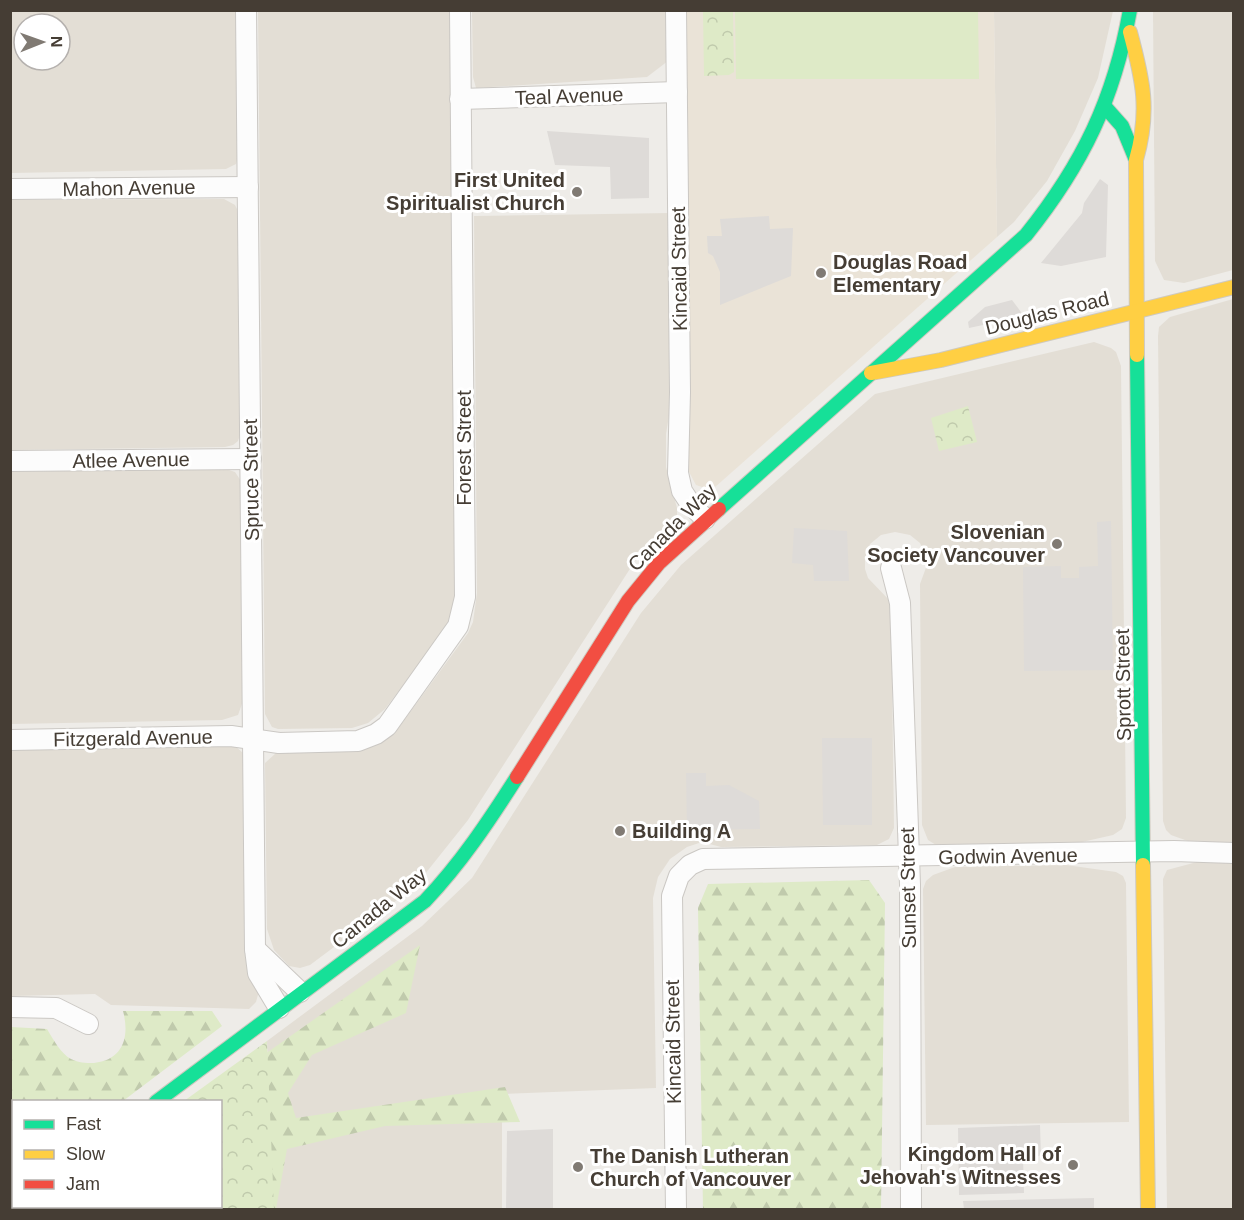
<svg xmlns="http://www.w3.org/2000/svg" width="1244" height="1220" font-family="Helvetica,sans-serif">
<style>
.residential{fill:#e3ded5;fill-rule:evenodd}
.education{fill:#eae3d7}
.forest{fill:url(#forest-firs)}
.park{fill:url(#park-crowns)}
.pitch{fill:#deeac7}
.parking{fill:#dedbd8}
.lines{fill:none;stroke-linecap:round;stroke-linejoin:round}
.street-casing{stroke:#cbc8c4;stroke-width:22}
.fast-casing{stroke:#cec9bf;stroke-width:16}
.slow-casing{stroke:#cec9bf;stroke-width:16}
.jam-casing{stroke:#cec9bf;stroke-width:16}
.street{stroke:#fcfcfc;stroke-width:20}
.fast{stroke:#16e098;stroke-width:14}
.slow{stroke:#ffcf43;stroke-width:14}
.jam{stroke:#f24e42;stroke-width:14}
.poi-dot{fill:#807a73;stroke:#fff;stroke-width:2}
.labels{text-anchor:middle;stroke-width:6;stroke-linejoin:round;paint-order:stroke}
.street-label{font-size:20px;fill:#453d34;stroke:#fff}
.poi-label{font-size:20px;font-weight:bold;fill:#453d34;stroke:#fff;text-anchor:end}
</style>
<defs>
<pattern id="forest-firs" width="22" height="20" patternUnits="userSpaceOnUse" patternTransform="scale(1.5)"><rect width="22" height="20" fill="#deeac7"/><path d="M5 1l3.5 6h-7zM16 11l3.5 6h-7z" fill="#c0caac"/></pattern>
<pattern id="park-crowns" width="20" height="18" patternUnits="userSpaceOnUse" patternTransform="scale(1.5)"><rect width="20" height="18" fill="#deeac7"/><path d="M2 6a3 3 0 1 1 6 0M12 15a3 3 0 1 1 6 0" fill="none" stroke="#c0caac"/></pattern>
</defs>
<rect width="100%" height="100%" fill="#eeece8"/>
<g class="residential">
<path d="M 10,11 L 236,11 L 238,156 L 236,164 L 226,169 L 11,173 ZM 24,24 L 60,24 L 60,60 L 24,60 Z"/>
<path d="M 258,11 L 450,11 L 455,604 L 444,631 L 385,709 L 368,723 L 352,728 L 278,729 L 272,727 L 265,714 Z"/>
<path d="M 472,11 L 668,11 L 668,61 L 647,77 L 476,88 L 473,77 Z"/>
<path d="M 994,11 L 1113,11 L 1098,78 L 1075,131 L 1047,181 L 1014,222 L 997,237 Z"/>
<path d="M 1153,11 L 1233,11 L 1233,270 L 1184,283 L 1164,280 L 1155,261 Z"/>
<path d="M 224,199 L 235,205 L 239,213 L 241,432 L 238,441 L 233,445 L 225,447 L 11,450 L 10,200 Z"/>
<path d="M 670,213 L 672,398 L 666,434 L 666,467 L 677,508 L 677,518 L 635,561 L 468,820 L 421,879 L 401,897 L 310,965 L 300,968 L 289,966 L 274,950 L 267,929 L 265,763 L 276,753 L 386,737 L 400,726 L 468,633 L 473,622 L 477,593 L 474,216 Z"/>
<path d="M 1233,299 L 1233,844 L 1199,845 L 1171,835 L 1166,830 L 1163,821 L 1158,336 L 1159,327 L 1170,317 Z"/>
<path d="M 1094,342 L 1111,348 L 1116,352 L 1121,366 L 1126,818 L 1122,829 L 1113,835 L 1082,842 L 936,845 L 928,840 L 922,825 L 920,584 L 927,565 L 926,556 L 920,543 L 910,535 L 895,532 L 881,535 L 870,544 L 865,558 L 865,569 L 868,578 L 891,602 L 894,828 L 889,839 L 877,845 L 721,847 L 702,842 L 687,847 L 670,859 L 658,877 L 653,898 L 656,1088 L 502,1094 L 502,1209 L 274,1209 L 267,1041 L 422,926 L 472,878 L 641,613 L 681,565 L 875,394 Z"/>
<path d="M 223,468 L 235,472 L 241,481 L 243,701 L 238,715 L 222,720 L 11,724 L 10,472 Z"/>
<path d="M 234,745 L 243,753 L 244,757 L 245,954 L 259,991 L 256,1002 L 249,1009 L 111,1005 L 95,994 L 11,996 L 10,747 Z"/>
<path d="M 1197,862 L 1233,862 L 1233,1209 L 1167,1209 L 1163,879 L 1167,870 Z"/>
<path d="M 1066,865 L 1116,872 L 1123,876 L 1126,883 L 1129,1122 L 926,1125 L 923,889 L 926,881 L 933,875 L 955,867 Z"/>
</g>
<path class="education" d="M 684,11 L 994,11 L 997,237 L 714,488 L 708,489 L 696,485 L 688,470 Z"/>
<g class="forest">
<path d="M 869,880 L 885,903 L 881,1209 L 703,1209 L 698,908 L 708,884 Z"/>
<path d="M 420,945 L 406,1013 L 312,1055 L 288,1093 L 296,1118 L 505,1087 L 520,1122 L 385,1126 L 287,1149 L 276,1209 L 99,1210 L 102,1206 L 220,1206 L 220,1102 L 198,1101 Z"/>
<path d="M 123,1011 L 212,1011 L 222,1026 L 123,1101 L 14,1102 L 14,1206 L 43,1207 L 40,1209 L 11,1209 L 11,1027 L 47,1029 C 53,1039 61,1054 71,1059 C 79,1063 85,1063 94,1063 C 123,1060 130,1037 123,1011 Z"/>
</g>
<g class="park">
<path d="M 703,11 L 733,11 L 734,72 L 729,75 L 704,76 Z"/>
<path d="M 968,406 L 977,442 L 939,451 L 931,418 Z"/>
<path d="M 267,1041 L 274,1209 L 88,1209 L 90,1206 L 220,1206 L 220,1102 L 184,1101 Z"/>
</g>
<path class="pitch" d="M 735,11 L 978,11 L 979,79 L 736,79 Z"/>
<g class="parking">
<path d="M 547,131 L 649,138 L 649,198 L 611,199 L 610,167 L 555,165 Z"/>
<path d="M 1100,179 L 1108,185 L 1106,257 L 1061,266 L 1041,263 L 1082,213 L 1084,203 Z"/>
<path d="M 769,216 L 770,229 L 793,228 L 791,276 L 720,305 L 720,272 L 713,256 L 708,253 L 707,236 L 722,236 L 720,219 Z"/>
<path d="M 1012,300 L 1021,312 L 1020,317 L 969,328 L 968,322 L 985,307 Z"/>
<path d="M 1111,521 L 1113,670 L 1024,671 L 1023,567 L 1061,566 L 1061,578 L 1079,578 L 1079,567 L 1098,566 L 1097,522 Z"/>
<path d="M 794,528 L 847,531 L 849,581 L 814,581 L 813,565 L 792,563 Z"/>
<path d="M 822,738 L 872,738 L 872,825 L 823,825 Z"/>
<path d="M 686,773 L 706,773 L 706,786 L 729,785 L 759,801 L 760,829 L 687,830 Z"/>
<path d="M 1040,1125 L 1041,1156 L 1023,1157 L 1024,1193 L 959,1195 L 958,1128 Z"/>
<path d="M 553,1129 L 553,1209 L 506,1209 L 507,1131 Z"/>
<path d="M 1094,1198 L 1094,1209 L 964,1209 L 963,1201 Z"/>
</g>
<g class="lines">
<g class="street-casing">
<g id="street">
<path d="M 246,10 L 255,949 L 258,973 L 279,1008"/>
<path d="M 676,10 L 680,392 L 678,473 L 682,491 L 690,503 L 705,519"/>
<path d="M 460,99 L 677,92"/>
<path d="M 10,189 L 248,187"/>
<path d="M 10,461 L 251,459"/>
<path d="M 891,568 L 900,603 L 910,885 L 911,1210"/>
<path d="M 10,740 L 231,736 L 279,743 L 358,741 L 376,734 L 387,726 L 458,626 L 465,597 L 460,10"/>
<path d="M 255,949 L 300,992"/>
<path d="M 10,1007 L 56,1008 L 88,1024"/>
<path d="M 676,1210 L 672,896 L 679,876 L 690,865 L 703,859 L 1174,851 L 1234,853"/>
</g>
</g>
<g class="fast-casing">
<g id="fast">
<path d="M 1106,108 L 1122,126 L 1136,160"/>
<path d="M 1137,355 L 1143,865"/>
<path d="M 719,509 L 1026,235 C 1083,164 1114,99 1130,10"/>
<path d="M 156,1102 L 425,901 C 461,863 489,821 517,777"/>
<path d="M 69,1210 L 71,1206"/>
</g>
</g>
<g class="slow-casing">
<g id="slow">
<path d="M 1130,32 C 1143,80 1150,111 1136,160 L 1137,355"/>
<path d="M 871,373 L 941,360 L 1234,287"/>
<path d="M 1143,865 L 1148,1210"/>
</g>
</g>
<g class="jam-casing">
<path id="jam" d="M 517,777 L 628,601 L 659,563 L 719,509"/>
</g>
<use href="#street" class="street"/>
<use href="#fast" class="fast"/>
<use href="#slow" class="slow"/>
<use href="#jam" class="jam"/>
</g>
<g class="poi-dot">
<circle cx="577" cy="192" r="6"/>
<circle cx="821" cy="273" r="6"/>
<circle cx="1057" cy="544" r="6"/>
<circle cx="620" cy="831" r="6"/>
<circle cx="1073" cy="1165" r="6"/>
<circle cx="578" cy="1167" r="6"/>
</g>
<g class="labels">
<g class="street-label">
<text transform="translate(569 96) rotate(-2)" y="7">Teal Avenue</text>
<text transform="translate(129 188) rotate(-1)" y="7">Mahon Avenue</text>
<text transform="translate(679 269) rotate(-91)" y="7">Kincaid Street</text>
<text transform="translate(1047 313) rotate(-14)" y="7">Douglas Road</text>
<text transform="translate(464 448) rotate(-90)" y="7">Forest Street</text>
<text transform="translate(131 460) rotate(-1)" y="7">Atlee Avenue</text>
<text transform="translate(251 480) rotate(-91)" y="7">Spruce Street</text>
<text transform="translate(672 527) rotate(-45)" y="7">Canada Way</text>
<text transform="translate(1123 685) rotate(-91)" y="7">Sprott Street</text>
<text transform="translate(133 738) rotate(-1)" y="7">Fitzgerald Avenue</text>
<text transform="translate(1008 856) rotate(-1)" y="7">Godwin Avenue</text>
<text transform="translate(908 888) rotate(-91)" y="7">Sunset Street</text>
<text transform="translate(379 908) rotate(-39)" y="7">Canada Way</text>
<text transform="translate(673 1042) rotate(-91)" y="7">Kincaid Street</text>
</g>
<g class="poi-label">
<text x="565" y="187">First United<tspan x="565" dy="23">Spiritualist Church</tspan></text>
<text x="833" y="269" text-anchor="start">Douglas Road<tspan x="833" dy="23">Elementary</tspan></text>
<text x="1045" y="539">Slovenian<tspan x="1045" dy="23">Society Vancouver</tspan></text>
<text x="632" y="838" text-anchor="start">Building A</text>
<text x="1061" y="1161">Kingdom Hall of<tspan x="1061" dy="23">Jehovah's Witnesses</tspan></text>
<text x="590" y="1163" text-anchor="start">The Danish Lutheran<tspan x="590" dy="23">Church of Vancouver</tspan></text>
</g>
</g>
<rect width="1244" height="1220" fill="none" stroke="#453d34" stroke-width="24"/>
<rect x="12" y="1100" width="210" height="108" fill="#ffffff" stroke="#b5b1ae" stroke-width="1.5"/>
<rect x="24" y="1120" width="30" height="9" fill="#16e098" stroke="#b5b1ae" stroke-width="1.5"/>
<text x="66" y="1130" font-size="18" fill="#453d34">Fast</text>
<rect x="24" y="1150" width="30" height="9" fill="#ffcf43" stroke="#b5b1ae" stroke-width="1.5"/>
<text x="66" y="1160" font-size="18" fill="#453d34">Slow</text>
<rect x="24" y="1180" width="30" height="9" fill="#f24e42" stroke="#b5b1ae" stroke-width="1.5"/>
<text x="66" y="1190" font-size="18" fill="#453d34">Jam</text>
<g transform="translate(42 42) rotate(89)"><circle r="28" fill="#ffffff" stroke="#b5b1ae" stroke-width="1.5"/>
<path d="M0-4.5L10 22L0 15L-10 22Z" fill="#807a73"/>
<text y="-9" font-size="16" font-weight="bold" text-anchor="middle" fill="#453d34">N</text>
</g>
</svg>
